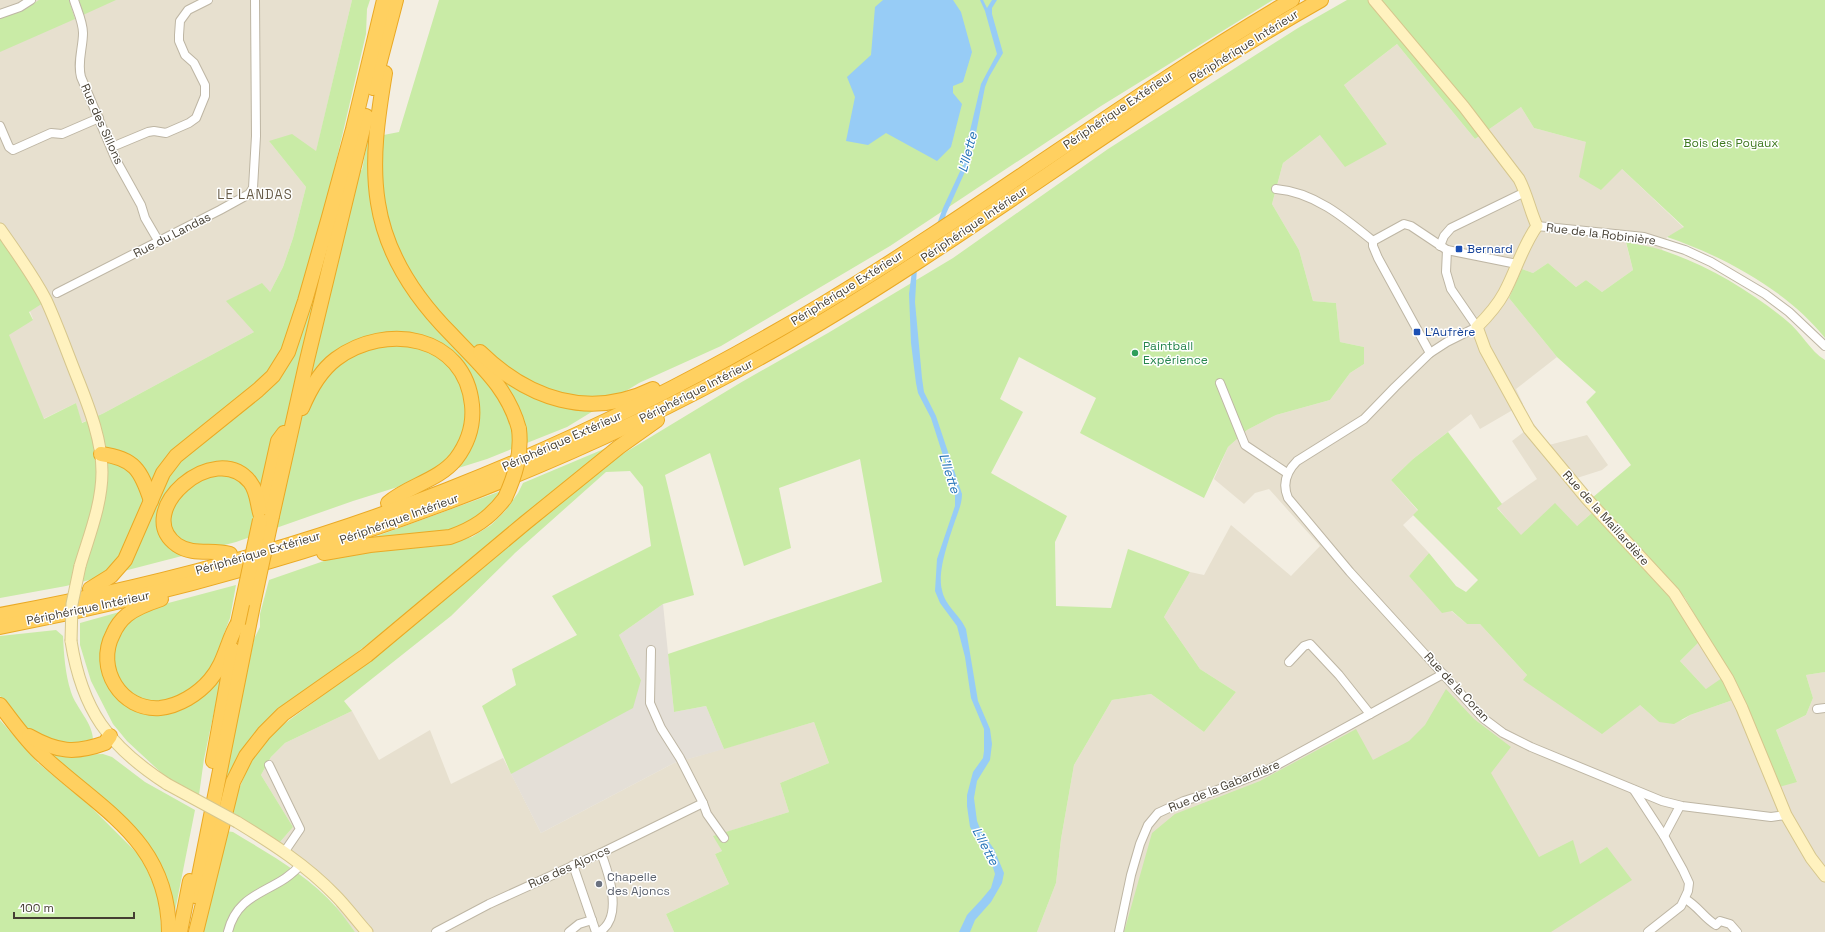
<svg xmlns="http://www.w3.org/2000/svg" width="1825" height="932" font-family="'Space Grotesk',sans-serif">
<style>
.residential{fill:#e7e0cf}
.industrial{fill:#e4dfd7}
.green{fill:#c9eba6}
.water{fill:#97ccf6}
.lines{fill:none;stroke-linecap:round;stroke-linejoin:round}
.street-casing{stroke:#beb6a4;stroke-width:10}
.secondary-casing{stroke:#d6c68d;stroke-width:13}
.highway-casing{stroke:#eaa924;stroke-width:16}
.street{stroke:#fff;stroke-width:8}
.secondary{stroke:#fff2bf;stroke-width:11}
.highway{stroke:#ffd060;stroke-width:14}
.secondary-bridge-casing{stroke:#d6c68d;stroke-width:13;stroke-linecap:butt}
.highway-bridge-casing{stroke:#eaa924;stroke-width:16;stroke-linecap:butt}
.secondary-bridge{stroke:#fff2bf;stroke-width:11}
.highway-bridge{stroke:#ffd060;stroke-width:14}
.transit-dot{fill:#1a4fb4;stroke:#fff;stroke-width:1.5}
.leisure-dot{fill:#2e9e5b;stroke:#fff;stroke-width:1.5}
.worship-dot{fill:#6b7280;stroke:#fff;stroke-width:1.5}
.labels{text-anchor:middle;stroke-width:3;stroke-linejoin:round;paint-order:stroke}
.street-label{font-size:12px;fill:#443e32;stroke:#fff}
.park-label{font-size:12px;fill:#3f7a21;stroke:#fff}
.transit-label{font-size:12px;fill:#164399;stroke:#fff;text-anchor:start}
.leisure-label{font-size:12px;fill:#27864d;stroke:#fff;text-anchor:start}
.worship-label{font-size:12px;fill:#5b616d;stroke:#fff;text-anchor:start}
.water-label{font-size:13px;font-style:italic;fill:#2473b8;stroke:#fff}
.neighbourhood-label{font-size:13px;letter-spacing:1px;fill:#685c48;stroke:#fff}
</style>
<rect width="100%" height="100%" fill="#f3eee2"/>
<g class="residential">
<path d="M 0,0 L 352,0 L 316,152 L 269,141 L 306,187 L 293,238 L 283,267 L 270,292 L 254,332 L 104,413 L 81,423 L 76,403 L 43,419 L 8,335 L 33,319 L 0,238 Z"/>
<path d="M 1397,44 L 1475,139 L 1521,107 L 1534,128 L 1586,142 L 1622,169 L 1684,228 L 1667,237 L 1662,250 L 1626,243 L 1633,270 L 1602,292 L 1586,280 L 1576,287 L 1548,263 L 1533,273 L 1522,269 L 1509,298 L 1557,357 L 1516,389 L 1523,404 L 1480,429 L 1471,414 L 1413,459 L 1391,480 L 1418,511 L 1403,525 L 1429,553 L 1409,576 L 1467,624 L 1480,624 L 1527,675 L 1524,680 L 1640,705 L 1659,722 L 1683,720 L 1690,715 L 1733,700 L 1706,689 L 1680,661 L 1700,641 L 1797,782 L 1776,730 L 1806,715 L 1813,698 L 1806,675 L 1825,672 L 1825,932 L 1037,932 L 1056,883 L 1061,839 L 1074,765 L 1112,700 L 1151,694 L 1204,732 L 1236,692 L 1200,669 L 1164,617 L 1190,572 L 1204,575 L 1231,525 L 1291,576 L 1320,546 L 1269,489 L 1255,493 L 1244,504 L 1214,479 L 1228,447 L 1247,430 L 1276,415 L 1330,400 L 1350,373 L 1364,364 L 1364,347 L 1340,342 L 1336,303 L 1313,301 L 1299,250 L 1272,204 L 1283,163 L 1320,135 L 1387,144 L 1344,85 Z"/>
<path d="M 1534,424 L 1549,445 L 1587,435 L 1608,465 L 1602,470 L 1577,478 L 1593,512 L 1577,526 L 1521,536 L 1497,507 L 1537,479 L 1512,441 Z"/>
<path d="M 352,711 L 379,760 L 430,730 L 451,784 L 503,758 L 541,833 L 674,763 L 814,722 L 829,763 L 780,783 L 789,812 L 714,836 L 722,851 L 715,854 L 729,884 L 666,914 L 674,932 L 355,932 L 336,907 L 342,895 L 280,842 L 293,827 L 261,775 L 271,757 L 285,743 Z"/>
</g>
<path class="industrial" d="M 663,604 L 674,712 L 706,706 L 724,749 L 674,763 L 541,833 L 511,774 L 641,680 L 619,635 Z"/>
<g class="green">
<path d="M 39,0 L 69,0 L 75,19 L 0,52 L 0,18 L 20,12 Z"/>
<path d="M 79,0 L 116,0 L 83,15 Z"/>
<path d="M 352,0 L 370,0 L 367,9 L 366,34 L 332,179 L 362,170 L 368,138 L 399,132 L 439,0 L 1273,0 L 1101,106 L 890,246 L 721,346 L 639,383 L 567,427 L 487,459 L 353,501 L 236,542 L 66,586 L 0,598 L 0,238 L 24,269 L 43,303 L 29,312 L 33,320 L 9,335 L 44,419 L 76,403 L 82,423 L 104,413 L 254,332 L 226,301 L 262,283 L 270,292 L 283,267 L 293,238 L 306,187 L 269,141 L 292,134 L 316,151 Z"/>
<path d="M 1347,0 L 1825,0 L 1825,338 C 1788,291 1723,256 1667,237 L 1684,227 L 1622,169 L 1601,190 L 1579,177 L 1586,142 L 1534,128 L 1521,107 L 1475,139 L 1397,44 L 1344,85 L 1387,144 L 1345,167 L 1320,135 L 1283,163 L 1272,204 L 1299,250 L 1313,301 L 1336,303 L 1340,342 L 1364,347 L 1364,364 L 1350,373 L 1330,400 L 1276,415 L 1247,430 L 1228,447 L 1204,498 L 1080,433 L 1096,398 L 1019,357 L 1000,399 L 1023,412 L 991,473 L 1067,516 L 1055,542 L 1056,606 L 1111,608 L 1128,549 L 1190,572 L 1164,617 L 1200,669 L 1236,692 L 1204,732 L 1151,694 L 1112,700 L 1074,765 L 1061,839 L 1056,883 L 1037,932 L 674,932 L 666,914 L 729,884 L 715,854 L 722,851 L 713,836 L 789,812 L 780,783 L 829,763 L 814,722 L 724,749 L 706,706 L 674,712 L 668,654 L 882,582 L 860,459 L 779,488 L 791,548 L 744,566 L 710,453 L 665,475 L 694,595 L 663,604 L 619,635 L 641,680 L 633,708 L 511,774 L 482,706 L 516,685 L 512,669 L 577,635 L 552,596 L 651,546 L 643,487 L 630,471 L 606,472 L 515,553 L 451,616 L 344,701 L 352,711 L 285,743 L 271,757 L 261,775 L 293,827 L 280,842 L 230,811 L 251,760 L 276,730 L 357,670 L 606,464 L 740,383 L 828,333 L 953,258 L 1108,149 L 1298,28 Z"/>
<path d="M 1626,242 C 1638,245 1650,246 1662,250 C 1707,265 1751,291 1787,321 C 1801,332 1810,351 1825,360 L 1825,672 L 1806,675 L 1813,698 L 1806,715 L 1776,730 L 1797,782 L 1779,787 L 1734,682 L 1685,598 L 1592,498 L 1631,465 L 1586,402 L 1596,392 L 1557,357 L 1509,298 L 1522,269 L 1533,273 L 1548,263 L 1576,287 L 1586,280 L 1602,292 L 1633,270 Z"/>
<path d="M 1448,432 L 1502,504 L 1497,508 L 1521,535 L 1555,503 L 1577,526 L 1593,512 L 1667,590 L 1700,641 L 1680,661 L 1706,689 L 1722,678 L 1733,700 L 1690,715 L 1674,724 L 1659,722 L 1640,705 L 1602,734 L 1523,680 L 1527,675 L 1480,624 L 1467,624 L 1452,611 L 1442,613 L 1409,576 L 1429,553 L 1456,586 L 1466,592 L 1478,580 L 1413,515 L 1418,510 L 1391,480 L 1413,459 Z"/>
<path d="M 611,446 L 396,622 L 324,678 L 272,716 L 243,749 L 221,804 L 220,803 L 254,639 L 260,627 L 260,614 L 269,580 L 344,554 L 438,546 L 472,537 L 491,525 L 505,511 L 518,493 L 523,483 Z"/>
<path d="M 501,491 L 490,509 L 456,531 L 369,539 Z"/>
<path d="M 236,585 L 230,618 L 224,634 L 227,636 C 220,649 215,665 206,677 C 197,690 161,706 146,701 C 133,697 124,686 114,677 L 113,643 L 122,627 L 142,610 Z"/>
<path d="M 123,611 L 108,627 L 103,644 L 102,673 L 113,690 L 166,712 L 222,674 L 204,759 L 199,795 L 168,779 L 127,741 L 113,724 L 91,681 L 80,645 L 80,623 Z"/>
<path d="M 56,630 L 63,636 C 64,655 65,673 71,692 C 76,708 93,723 93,740 L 69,745 L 39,737 L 21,723 L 0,696 L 0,636 Z"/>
<path d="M 1446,689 L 1474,719 L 1511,747 L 1491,773 L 1539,857 L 1573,840 L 1580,864 L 1607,847 L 1632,880 L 1551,932 L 1124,932 L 1152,833 L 1175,814 L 1260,781 L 1356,729 L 1373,760 L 1409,741 L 1425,725 Z"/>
<path d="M 0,720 L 38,763 L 90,806 L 142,858 L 160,900 L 161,932 L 0,932 Z"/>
<path d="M 45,752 L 74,755 L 103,754 L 112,757 L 145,782 L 195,810 L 175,911 L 158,861 Z"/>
<path d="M 226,831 L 233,832 C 269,854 308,875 336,907 C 343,915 349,924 355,932 L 203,932 Z"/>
</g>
<g class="water">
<path d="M 883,0 L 953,0 L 961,12 L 972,52 L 963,82 L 953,86 L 953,93 L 962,104 L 951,147 L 937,161 L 886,133 L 868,145 L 846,141 L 855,97 L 847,77 L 871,55 L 875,7 Z"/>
<path d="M 980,0 L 983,0 L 987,8 L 992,0 L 997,0 L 992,8 L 992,14 L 1003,53 L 989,77 L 985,87 L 976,133 L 971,143 L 968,165 L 946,214 L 937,249 L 917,267 L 915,302 L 922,378 L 924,392 L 936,416 L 962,494 C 962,504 958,512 955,521 C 949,539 937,572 942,590 C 945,606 960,615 966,629 L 978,701 L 990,729 L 992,744 L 990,760 L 977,781 L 974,798 L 977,821 L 981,831 L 994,849 L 1004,873 L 1002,883 L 991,902 L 975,920 L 970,932 L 959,932 L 967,915 L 981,900 L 991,888 L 995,874 L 991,861 L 970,827 L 967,806 L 967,795 L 973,772 L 983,758 L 984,751 L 984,729 L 971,698 L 965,657 L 957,626 L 940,603 L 935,591 L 937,559 L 955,506 L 955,493 L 931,418 L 918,393 L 916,383 L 911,343 L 909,294 L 915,248 L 920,245 L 932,244 L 937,224 L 943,208 L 963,165 L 966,141 L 969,135 L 981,84 L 997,54 L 985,11 Z"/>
</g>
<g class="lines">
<g class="street-casing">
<g id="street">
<path d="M 74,0 C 77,10 83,22 83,33 C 83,48 77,62 81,77 L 116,160 L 141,205 L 145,218 L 159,242"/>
<path d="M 0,14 L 20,7 L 31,0"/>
<path d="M 0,126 L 9,147 L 13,150 L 51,133 L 62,134 L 99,118"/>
<path d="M 112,147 L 148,132 L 154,131 L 166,133 L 189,123 L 196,118 L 205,96 L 205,85 L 194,63 L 185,55 L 179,41 L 179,35 L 180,21 L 188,10 L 208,0"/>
<path d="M 1276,189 C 1314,192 1345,218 1373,241"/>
<path d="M 1537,226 L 1644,237 L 1685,250 L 1711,262 L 1765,294 L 1789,312 L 1825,346"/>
<path d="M 1373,241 L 1404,224 L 1411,226 L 1447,250 L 1517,264"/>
<path d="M 1373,241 L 1373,246 L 1378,258 L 1430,353"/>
<path d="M 1440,246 L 1444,236 L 1451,228 L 1525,192"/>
<path d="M 1447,250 L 1446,272 L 1451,289 L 1477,327 L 1447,342 L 1430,353 L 1395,387 L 1364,419 L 1297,461 C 1286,472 1282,484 1288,498 L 1350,572 L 1483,718 L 1503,733 L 1531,747 L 1662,801 L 1682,806 L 1771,817 L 1786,815"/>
<path d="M 57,293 L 220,210 L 249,194 L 253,188 L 256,136 L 255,0"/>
<path d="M 1220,383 L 1245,445 L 1287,473"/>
<path d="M 651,650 L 650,703 L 661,728 L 680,758 L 703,803 L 707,814 L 724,838"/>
<path d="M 1289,662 L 1304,646 L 1310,644 L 1339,675 L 1370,714"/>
<path d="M 1817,709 L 1825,708"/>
<path d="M 269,765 L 300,829 L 285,851"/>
<path d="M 1634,790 L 1664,836 L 1683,870 L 1689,883 L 1688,891 L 1681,906 L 1648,932"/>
<path d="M 1664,836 L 1680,806"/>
<path d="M 573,865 L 596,932"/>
<path d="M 1685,899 C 1697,905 1704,918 1716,925 L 1720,921 L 1730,924 L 1737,932"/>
<path d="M 228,932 C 238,889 278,893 301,864"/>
<path d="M 436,932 L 489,904 L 601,853 L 703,803"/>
<path d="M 569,932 L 579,924 L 592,920"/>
<path d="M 599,932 C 624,918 609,874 601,853"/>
<path d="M 1119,932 L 1131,875 L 1140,844 L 1148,825 L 1158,813 L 1184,801 L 1215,791 L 1268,770 L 1443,674"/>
</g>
</g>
<g class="secondary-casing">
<g id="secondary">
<path d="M 1374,0 L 1464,107 L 1519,179 C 1527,194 1530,211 1537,226 C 1522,247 1516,271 1504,293 C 1497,306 1487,317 1477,327 L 1485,349 L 1529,429 L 1587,499 L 1674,593 L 1728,679 L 1742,708 L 1786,815 L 1811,858 L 1825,876"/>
<path d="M 0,229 C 16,252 33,275 46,300 C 58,326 68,355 79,382 C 90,410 102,441 102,472 C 102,504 89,536 80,566"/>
<path d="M 71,641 C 82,710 108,746 167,784"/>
<path d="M 237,822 C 273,844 306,865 335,895 C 347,907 356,920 367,932"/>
</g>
</g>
<g class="highway-casing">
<g id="highway">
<path d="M 385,73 C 378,115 371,160 378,203 C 386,254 416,299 452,335 C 480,365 508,388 519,429"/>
<path d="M 373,88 L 396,0"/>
<path d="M 480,352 C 528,399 589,420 653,389"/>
<path d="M 302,408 C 310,389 320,371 336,359 C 386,322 465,335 472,405 C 474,425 468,443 456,459 C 438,481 409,485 388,503"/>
<path d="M 101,454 C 134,458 141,470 151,501"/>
<path d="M 262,513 L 278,441 L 284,433"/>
<path d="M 272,516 L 307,360 L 366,116"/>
<path d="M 324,553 L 370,545 L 450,537 C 473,529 490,518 505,498"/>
<path d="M 230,554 C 212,549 193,556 177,545 C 131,512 215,438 250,482 C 258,492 257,505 261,516"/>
<path d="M 90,589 L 111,576 L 125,560 L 163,473 L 176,456 L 258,390 L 273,376 L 288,352 L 305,301 L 329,217 L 353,129 L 384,0"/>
<path d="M 161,599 C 149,603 137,607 127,615 C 121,620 116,627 113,634 C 95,668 121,711 160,708 C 179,706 198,694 210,680 C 225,663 227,641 238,623"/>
<path d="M 0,615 C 152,587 302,547 447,490 C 577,439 703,376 823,304 C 983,208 1131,94 1292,0"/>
<path d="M 0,627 C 276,573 547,482 791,340 C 973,235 1138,103 1321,0"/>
<path d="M 0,705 C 14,723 26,741 43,756 C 102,811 168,840 169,932"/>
<path d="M 29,736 C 57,752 75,754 105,743 L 110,736"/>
<path d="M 213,761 L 233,650"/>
<path d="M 195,896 L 254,600"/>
<path d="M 180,932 L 190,881"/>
<path d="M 196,932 L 233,782 L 246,756 L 264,733 L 283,714 L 367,655 L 525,523 L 619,447 L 657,420"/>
</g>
</g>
<use href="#street" class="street"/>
<use href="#secondary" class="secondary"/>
<use href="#highway" class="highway"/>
<g class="secondary-bridge-casing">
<g id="secondary-bridge">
<path d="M 71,641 L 72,604 L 80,566"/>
<path d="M 167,784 L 237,822"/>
</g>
</g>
<g class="highway-bridge-casing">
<g id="highway-bridge">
<path d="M 505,498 C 515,476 522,454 519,429"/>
<path d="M 254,600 L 272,516"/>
<path d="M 238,623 L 260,520"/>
</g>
</g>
<use href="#secondary-bridge" class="secondary-bridge"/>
<use href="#highway-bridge" class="highway-bridge"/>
</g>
<g class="transit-dot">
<rect x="1455" y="245" width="8" height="8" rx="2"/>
<rect x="1413" y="328" width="8" height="8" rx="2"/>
</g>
<circle class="leisure-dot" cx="1135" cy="353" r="4"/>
<circle class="worship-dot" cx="599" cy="884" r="4"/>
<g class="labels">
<g class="street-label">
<text transform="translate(1244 46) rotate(-32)" y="4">Périphérique Intérieur</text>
<text transform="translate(1118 110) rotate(-34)" y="4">Périphérique Extérieur</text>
<text transform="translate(102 124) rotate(66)" y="4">Rue des Sillons</text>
<text transform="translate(974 224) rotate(-34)" y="4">Périphérique Intérieur</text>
<text transform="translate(1601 234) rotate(7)" y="4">Rue de la Robinière</text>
<text transform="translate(172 235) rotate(-27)" y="4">Rue du Landas</text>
<text transform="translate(847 288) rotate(-32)" y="4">Périphérique Extérieur</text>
<text transform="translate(696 391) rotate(-27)" y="4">Périphérique Intérieur</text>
<text transform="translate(562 441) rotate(-24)" y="4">Périphérique Extérieur</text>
<text transform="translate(1606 518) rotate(48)" y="4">Rue de la Maillardière</text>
<text transform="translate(399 519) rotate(-20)" y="4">Périphérique Intérieur</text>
<text transform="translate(258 553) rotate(-16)" y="4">Périphérique Extérieur</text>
<text transform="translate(88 608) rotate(-12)" y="4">Périphérique Intérieur</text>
<text transform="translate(1457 687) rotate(47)" y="4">Rue de la Coran</text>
<text transform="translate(1224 786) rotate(-22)" y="4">Rue de la Gabardière</text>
<text transform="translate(569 867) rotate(-24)" y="4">Rue des Ajoncs</text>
</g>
<g class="park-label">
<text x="1731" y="147">Bois des Poyaux</text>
</g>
<g class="transit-label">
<text x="1467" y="253">Bernard</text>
<text x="1425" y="336">L'Aufrère</text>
</g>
<g class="leisure-label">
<text x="1143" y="350">Paintball<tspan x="1143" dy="14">Expérience</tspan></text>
</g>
<g class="worship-label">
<text x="607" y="881">Chapelle<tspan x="607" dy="14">des Ajoncs</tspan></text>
</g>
<g class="water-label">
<text transform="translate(967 152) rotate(-75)" y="5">L'Ilette</text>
<text transform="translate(950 473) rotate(72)" y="5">L'Ilette</text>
<text transform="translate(986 846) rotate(62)" y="5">L'Ilette</text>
</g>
<g class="neighbourhood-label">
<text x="255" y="199">LE LANDAS</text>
</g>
</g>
<path d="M14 912v6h120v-6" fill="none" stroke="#443e32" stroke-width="2"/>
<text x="20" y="912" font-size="12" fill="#443e32" stroke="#ffffff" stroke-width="3" paint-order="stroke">100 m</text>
</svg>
